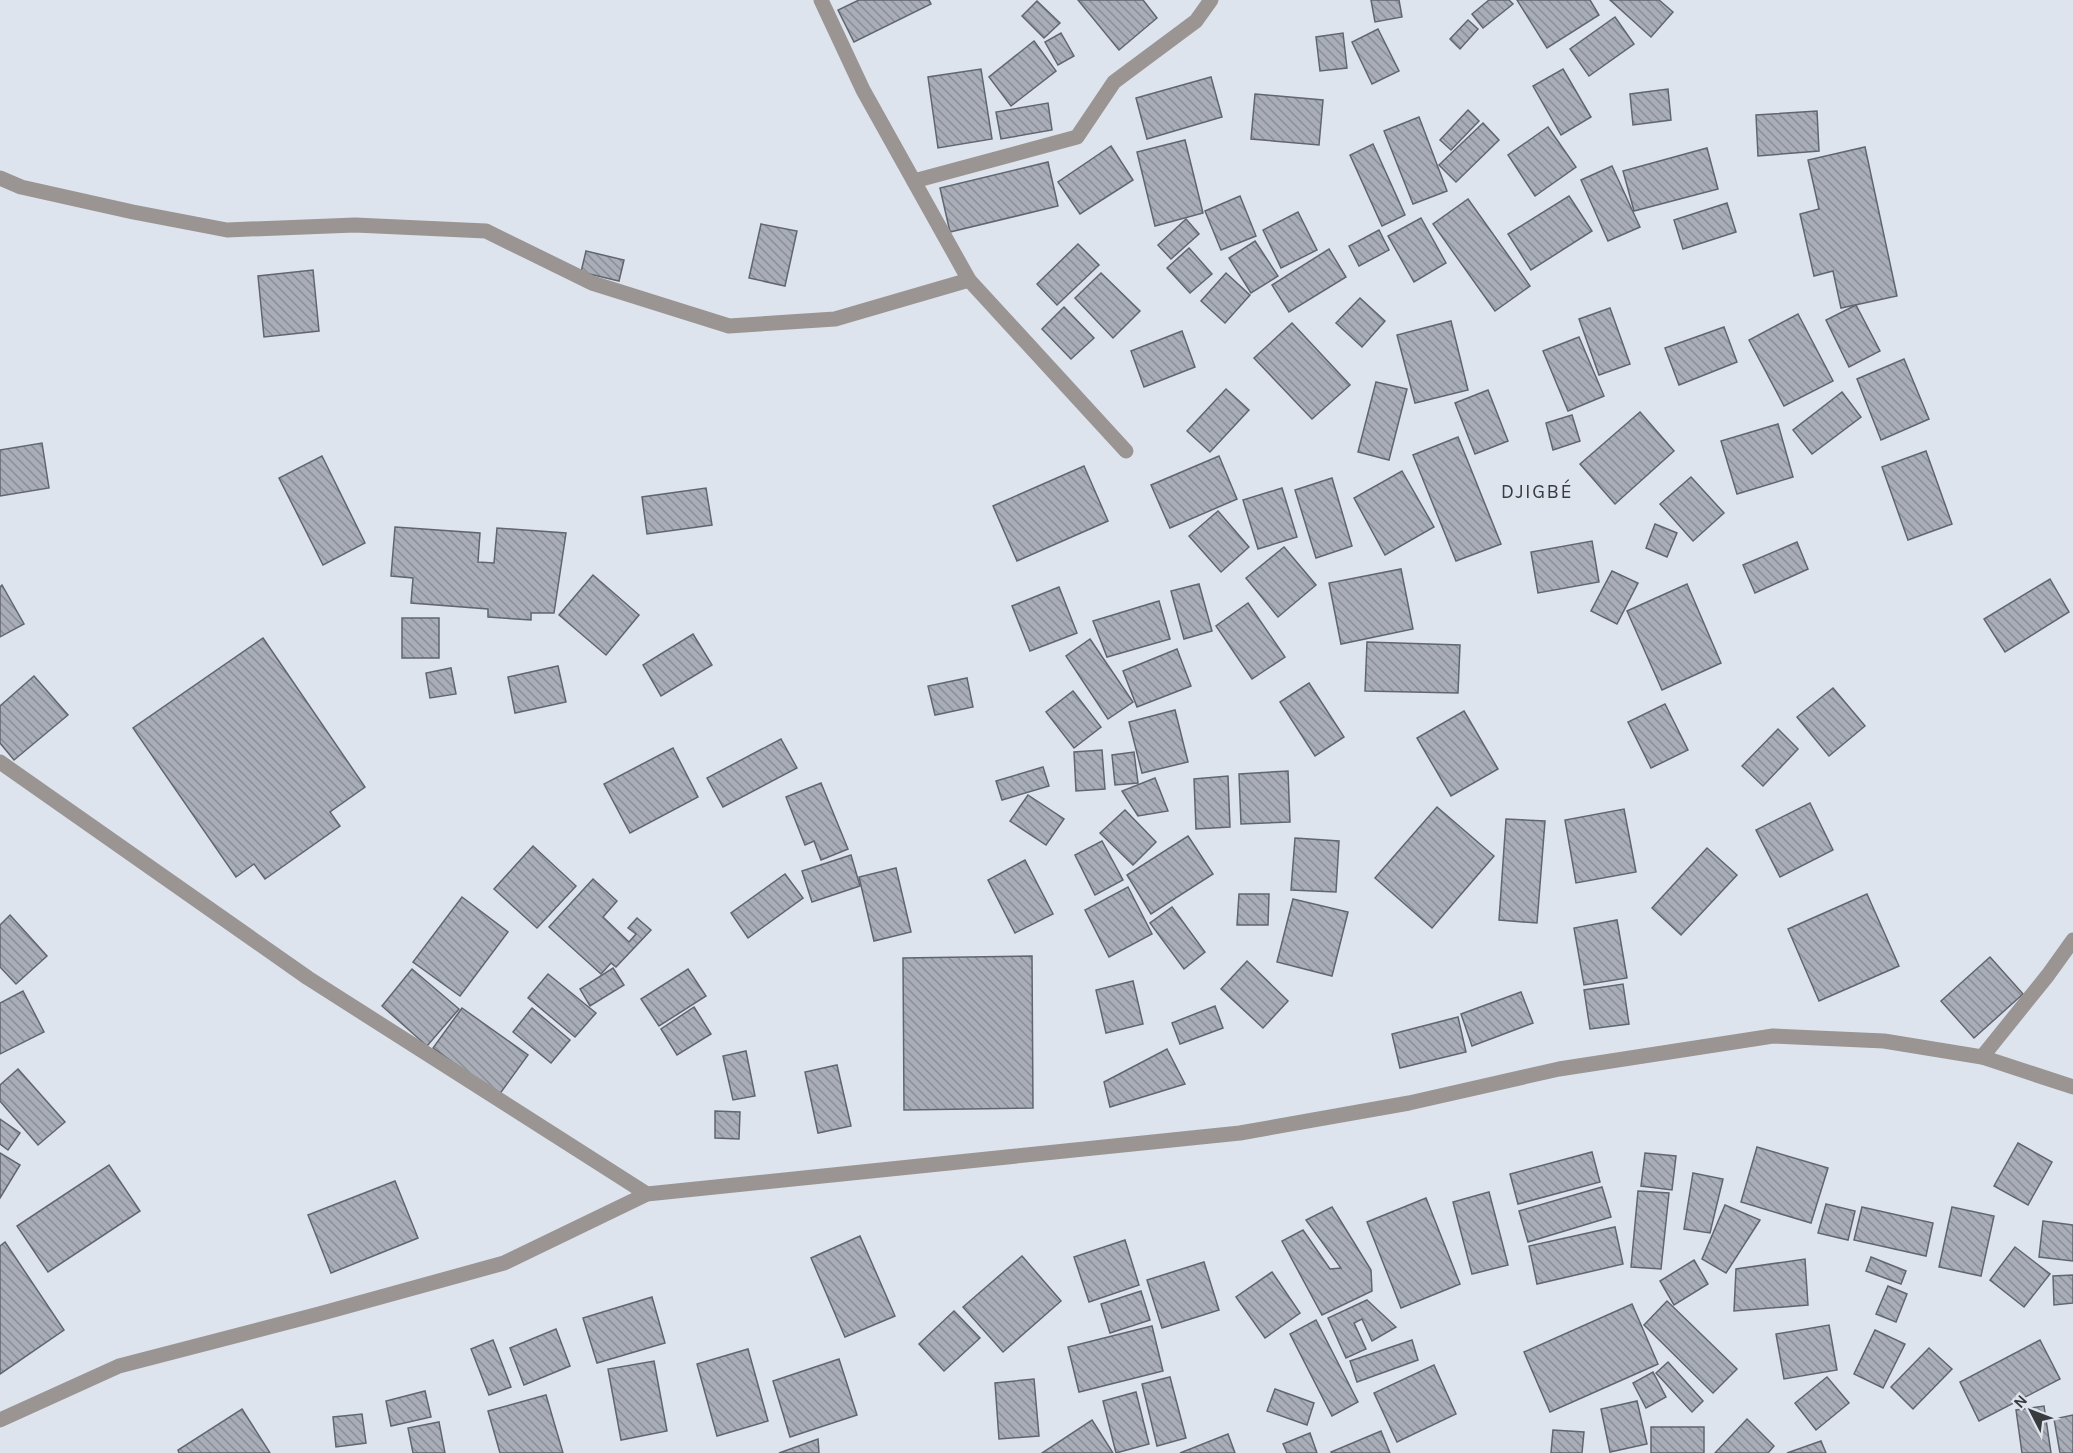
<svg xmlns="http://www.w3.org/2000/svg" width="2073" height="1453" font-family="Karla,sans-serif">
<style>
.building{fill:url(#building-back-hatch);stroke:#61666e;stroke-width:1.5}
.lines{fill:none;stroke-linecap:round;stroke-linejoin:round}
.minor{stroke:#9a9593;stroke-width:15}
.labels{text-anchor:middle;stroke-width:4.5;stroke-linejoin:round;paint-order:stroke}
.quarter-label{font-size:20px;letter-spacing:1.5px;fill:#393b3f;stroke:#dee4ee}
</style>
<defs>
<pattern id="building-back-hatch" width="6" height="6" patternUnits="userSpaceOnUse" patternTransform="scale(1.5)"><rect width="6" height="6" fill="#a8adb7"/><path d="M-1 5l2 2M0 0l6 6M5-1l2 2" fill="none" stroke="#8a8e96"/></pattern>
</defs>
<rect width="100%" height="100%" fill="#dee4ee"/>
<g class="building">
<path d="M 859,0 L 929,0 L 931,4 L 854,42 L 838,10 Z"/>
<path d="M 1078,0 L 1143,0 L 1157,18 L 1119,50 Z"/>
<path d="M 1371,0 L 1399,0 L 1402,17 L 1375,22 Z"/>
<path d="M 1489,0 L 1509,0 L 1513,4 L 1483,28 L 1472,14 Z"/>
<path d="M 1517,0 L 1590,0 L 1599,15 L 1547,48 Z"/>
<path d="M 1610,0 L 1659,0 L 1673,12 L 1651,37 Z"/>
<path d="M 1037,1 L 1060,23 L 1044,38 L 1022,16 Z"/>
<path d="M 1615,17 L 1634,44 L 1589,76 L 1570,49 Z"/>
<path d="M 1468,20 L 1478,29 L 1460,49 L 1450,39 Z"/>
<path d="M 1378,29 L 1399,71 L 1372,84 L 1352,42 Z"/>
<path d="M 1061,33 L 1074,56 L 1058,65 L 1045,42 Z"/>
<path d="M 1343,33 L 1347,68 L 1320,71 L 1316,37 Z"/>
<path d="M 1034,41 L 1056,71 L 1011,106 L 989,77 Z"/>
<path d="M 981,69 L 992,139 L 938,148 L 928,77 Z"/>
<path d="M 1563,69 L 1591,117 L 1561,135 L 1533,86 Z"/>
<path d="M 1211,77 L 1222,117 L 1147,139 L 1136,98 Z"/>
<path d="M 1668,89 L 1671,120 L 1633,125 L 1630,94 Z"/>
<path d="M 1255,94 L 1323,100 L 1319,145 L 1251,139 Z"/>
<path d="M 1048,103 L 1052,130 L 1001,139 L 996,112 Z"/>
<path d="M 1468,110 L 1479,121 L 1451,150 L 1440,140 Z"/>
<path d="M 1817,111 L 1819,151 L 1758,156 L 1756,115 Z"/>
<path d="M 1419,117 L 1447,191 L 1413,204 L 1384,131 Z"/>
<path d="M 1483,123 L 1499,140 L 1456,182 L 1439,165 Z"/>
<path d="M 1548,127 L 1576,167 L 1535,196 L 1508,155 Z"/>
<path d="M 1185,140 L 1203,213 L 1155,226 L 1137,152 Z"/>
<path d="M 1373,144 L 1405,215 L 1382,226 L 1350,155 Z"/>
<path d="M 1111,146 L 1133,180 L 1080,214 L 1058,182 Z"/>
<path d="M 1865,147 L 1897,296 L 1841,308 L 1833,271 L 1814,276 L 1800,214 L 1819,209 L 1808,160 Z"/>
<path d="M 1707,148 L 1718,189 L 1634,211 L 1623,171 Z"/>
<path d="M 1048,162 L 1058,206 L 950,232 L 940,188 Z"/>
<path d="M 1612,166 L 1640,227 L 1608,241 L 1581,180 Z"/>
<path d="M 1240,196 L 1256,236 L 1221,250 L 1205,211 Z"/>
<path d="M 1569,196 L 1592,231 L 1531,270 L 1508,234 Z"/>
<path d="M 1468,199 L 1530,286 L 1495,311 L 1433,224 Z"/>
<path d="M 1727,203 L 1736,232 L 1683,249 L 1674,220 Z"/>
<path d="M 1298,212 L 1317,250 L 1281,268 L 1263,230 Z"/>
<path d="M 1421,218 L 1446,263 L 1414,282 L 1388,236 Z"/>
<path d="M 1186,219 L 1199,234 L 1171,259 L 1158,245 Z"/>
<path d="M 761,224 L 797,231 L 785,286 L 749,278 Z"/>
<path d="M 1379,230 L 1389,250 L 1359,266 L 1349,246 Z"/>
<path d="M 1255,241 L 1278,276 L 1251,293 L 1229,258 Z"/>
<path d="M 1078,244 L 1099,265 L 1057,305 L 1037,284 Z"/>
<path d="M 1189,248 L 1212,274 L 1190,293 L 1167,268 Z"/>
<path d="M 1329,249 L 1346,277 L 1289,312 L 1272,285 Z"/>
<path d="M 586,251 L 624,260 L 619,281 L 581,272 Z"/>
<path d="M 313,270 L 319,331 L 264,337 L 258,276 Z"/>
<path d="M 1101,273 L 1140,311 L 1113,338 L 1075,298 Z"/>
<path d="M 1226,273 L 1250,295 L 1225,323 L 1201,301 Z"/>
<path d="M 1360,298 L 1385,321 L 1362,347 L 1336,323 Z"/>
<path d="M 1856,305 L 1880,351 L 1849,367 L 1826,320 Z"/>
<path d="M 1064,307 L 1094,338 L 1071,359 L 1042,329 Z"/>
<path d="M 1610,308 L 1630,364 L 1599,375 L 1579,319 Z"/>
<path d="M 1798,314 L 1833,381 L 1784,406 L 1749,340 Z"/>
<path d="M 1451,321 L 1468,390 L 1415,403 L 1397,335 Z"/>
<path d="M 1292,323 L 1350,385 L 1312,419 L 1254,358 Z"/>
<path d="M 1724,327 L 1737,362 L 1679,385 L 1665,348 Z"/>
<path d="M 1182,331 L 1195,367 L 1144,387 L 1131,351 Z"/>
<path d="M 1579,337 L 1604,396 L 1568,411 L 1543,351 Z"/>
<path d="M 1904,359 L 1929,419 L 1881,440 L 1857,379 Z"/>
<path d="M 1376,382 L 1407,389 L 1389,460 L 1358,452 Z"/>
<path d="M 1226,389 L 1249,410 L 1210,452 L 1187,431 Z"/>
<path d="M 1488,390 L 1508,441 L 1475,454 L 1455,403 Z"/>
<path d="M 1842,392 L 1861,417 L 1812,454 L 1793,430 Z"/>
<path d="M 1640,412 L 1674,451 L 1615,504 L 1580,464 Z"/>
<path d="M 1572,415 L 1580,441 L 1553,450 L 1546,423 Z"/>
<path d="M 1778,424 L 1793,477 L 1737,494 L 1721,441 Z"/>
<path d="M 1458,437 L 1501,544 L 1456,561 L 1413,455 Z"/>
<path d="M 42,443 L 49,488 L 0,496 L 0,450 Z"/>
<path d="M 1926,451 L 1952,524 L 1908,540 L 1882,467 Z"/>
<path d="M 322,456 L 365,543 L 323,565 L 279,478 Z"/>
<path d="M 1219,456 L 1237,499 L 1170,528 L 1151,485 Z"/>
<path d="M 1084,466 L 1108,521 L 1017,561 L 993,506 Z"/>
<path d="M 1402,471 L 1434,527 L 1385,555 L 1354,498 Z"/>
<path d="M 1691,477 L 1724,513 L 1693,541 L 1660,504 Z"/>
<path d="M 1332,478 L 1352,546 L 1316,558 L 1295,490 Z"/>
<path d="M 706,488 L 712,525 L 647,534 L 642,497 Z"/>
<path d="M 1282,488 L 1297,537 L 1258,549 L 1243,500 Z"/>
<path d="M 1218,511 L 1249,547 L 1221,572 L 1189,536 Z"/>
<path d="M 1655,524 L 1677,533 L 1667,557 L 1646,548 Z"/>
<path d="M 395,527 L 480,533 L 478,562 L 494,563 L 497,528 L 566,533 L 554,613 L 531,613 L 531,620 L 488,617 L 488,609 L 411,603 L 413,578 L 391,576 Z"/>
<path d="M 1592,541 L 1599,582 L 1538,593 L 1531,552 Z"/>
<path d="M 1797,542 L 1808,569 L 1755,593 L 1743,565 Z"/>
<path d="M 1284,547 L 1316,585 L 1278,617 L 1246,578 Z"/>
<path d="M 1401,569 L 1413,629 L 1341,644 L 1329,583 Z"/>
<path d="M 1612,571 L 1638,583 L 1617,624 L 1591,611 Z"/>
<path d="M 593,575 L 639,615 L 606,655 L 559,615 Z"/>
<path d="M 2050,579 L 2069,612 L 2005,652 L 1984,619 Z"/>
<path d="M 1199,584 L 1212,631 L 1184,639 L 1171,591 Z"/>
<path d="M 1687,584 L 1721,663 L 1662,690 L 1627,611 Z"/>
<path d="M 2,585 L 24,624 L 0,637 L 0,587 Z"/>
<path d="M 1059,587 L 1077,633 L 1030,651 L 1012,606 Z"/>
<path d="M 1159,601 L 1170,639 L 1107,657 L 1093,621 Z"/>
<path d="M 1248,603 L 1285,657 L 1252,679 L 1216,626 Z"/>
<rect x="402" y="618" width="37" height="40"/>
<path d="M 693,634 L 712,665 L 661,696 L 643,665 Z"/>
<path d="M 263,638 L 365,787 L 330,812 L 340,826 L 265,879 L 254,864 L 236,877 L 133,728 Z"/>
<path d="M 1090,639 L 1133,702 L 1108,719 L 1066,656 Z"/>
<path d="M 1367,642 L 1460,645 L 1458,693 L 1365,691 Z"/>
<path d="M 1177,649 L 1191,686 L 1137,707 L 1123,671 Z"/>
<path d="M 558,666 L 566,702 L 515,713 L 508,677 Z"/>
<path d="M 451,668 L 456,694 L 430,698 L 426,673 Z"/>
<path d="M 34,676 L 68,715 L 14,760 L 0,743 L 0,706 Z"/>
<path d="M 967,678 L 973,707 L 935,715 L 928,686 Z"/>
<path d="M 1309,683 L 1344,737 L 1315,756 L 1280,702 Z"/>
<path d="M 1833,688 L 1865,726 L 1829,756 L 1797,717 Z"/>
<path d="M 1073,691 L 1101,727 L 1074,748 L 1046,712 Z"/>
<path d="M 1665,704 L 1688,750 L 1651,768 L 1628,722 Z"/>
<path d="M 1175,710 L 1188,762 L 1142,773 L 1129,722 Z"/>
<path d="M 1464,711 L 1498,769 L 1451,796 L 1417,738 Z"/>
<path d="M 1778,729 L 1798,749 L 1763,786 L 1742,766 Z"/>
<path d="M 781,739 L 797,768 L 723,807 L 707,778 Z"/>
<path d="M 673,748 L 698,797 L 630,833 L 604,784 Z"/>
<path d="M 1102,750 L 1105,789 L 1076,791 L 1074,752 Z"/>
<path d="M 1134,752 L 1138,783 L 1115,785 L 1112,755 Z"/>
<path d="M 1043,767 L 1049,786 L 1002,800 L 996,781 Z"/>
<path d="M 1288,771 L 1290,822 L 1241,824 L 1239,774 Z"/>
<path d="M 1228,776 L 1230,827 L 1196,829 L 1194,779 Z"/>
<path d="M 1155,778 L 1168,811 L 1138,816 L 1122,791 Z"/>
<path d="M 821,783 L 848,849 L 821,860 L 814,841 L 805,845 L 786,797 Z"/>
<path d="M 1028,795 L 1064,819 L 1046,845 L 1010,821 Z"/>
<path d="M 1810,803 L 1833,850 L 1780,877 L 1756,830 Z"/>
<path d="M 1437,807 L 1494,856 L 1432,928 L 1375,878 Z"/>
<path d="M 1624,809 L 1636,872 L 1576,883 L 1565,820 Z"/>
<path d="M 1125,810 L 1156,842 L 1133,865 L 1100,833 Z"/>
<path d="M 1506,819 L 1545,821 L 1537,923 L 1499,920 Z"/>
<path d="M 1188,836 L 1213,874 L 1151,914 L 1127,875 Z"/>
<path d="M 1295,838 L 1339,841 L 1336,892 L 1291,890 Z"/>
<path d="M 1102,841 L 1123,880 L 1095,895 L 1075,855 Z"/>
<path d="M 533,846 L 576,886 L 537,928 L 494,889 Z"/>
<path d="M 1707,848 L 1737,875 L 1681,935 L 1652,908 Z"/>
<path d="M 851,855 L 860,886 L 812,902 L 802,871 Z"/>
<path d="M 1025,860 L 1053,914 L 1015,933 L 988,880 Z"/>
<path d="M 896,868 L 911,932 L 874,941 L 859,877 Z"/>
<path d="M 785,874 L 803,898 L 748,938 L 731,913 Z"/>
<path d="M 593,879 L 617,901 L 603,917 L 629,942 L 636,934 L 628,928 L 637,918 L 651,930 L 616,967 L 611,963 L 601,974 L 549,927 Z"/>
<path d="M 1128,887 L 1152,934 L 1109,957 L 1085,910 Z"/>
<path d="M 1239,894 L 1269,894 L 1268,925 L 1237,925 Z"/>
<path d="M 1867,894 L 1899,966 L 1819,1001 L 1788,929 Z"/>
<path d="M 462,897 L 508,932 L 460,996 L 413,962 Z"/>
<path d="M 1293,899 L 1348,912 L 1332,976 L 1277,962 Z"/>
<path d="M 1172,907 L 1205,952 L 1184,969 L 1150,923 Z"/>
<path d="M 10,915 L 47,956 L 16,984 L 0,967 L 0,925 Z"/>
<path d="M 1617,920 L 1627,978 L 1584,985 L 1574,928 Z"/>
<path d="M 1032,956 L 1033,1108 L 904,1110 L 903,958 Z"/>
<path d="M 1990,957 L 2023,994 L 1974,1038 L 1941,1001 Z"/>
<path d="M 1247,961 L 1288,1001 L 1263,1028 L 1221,989 Z"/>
<path d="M 613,968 L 624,985 L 590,1006 L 580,989 Z"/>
<path d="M 412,969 L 459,1009 L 427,1046 L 382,1006 Z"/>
<path d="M 688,969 L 706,996 L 659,1026 L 641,999 Z"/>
<path d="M 548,974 L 596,1013 L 575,1037 L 528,998 Z"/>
<path d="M 1133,981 L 1143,1024 L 1106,1033 L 1096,990 Z"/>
<path d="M 1623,984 L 1629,1024 L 1590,1029 L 1584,990 Z"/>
<path d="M 23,991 L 44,1032 L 0,1054 L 0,1003 Z"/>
<path d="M 1521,992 L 1533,1023 L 1472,1046 L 1461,1014 Z"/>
<path d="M 1215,1006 L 1223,1028 L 1180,1044 L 1172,1023 Z"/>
<path d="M 694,1007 L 711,1034 L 677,1055 L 661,1029 Z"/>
<path d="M 462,1008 L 528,1055 L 499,1095 L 433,1048 Z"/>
<path d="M 532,1008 L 570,1040 L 551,1063 L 513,1032 Z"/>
<path d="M 1458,1017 L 1466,1052 L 1400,1068 L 1392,1034 Z"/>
<path d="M 1167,1049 L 1185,1084 L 1110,1107 L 1104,1082 Z"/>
<path d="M 746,1051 L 755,1096 L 733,1100 L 723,1056 Z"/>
<path d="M 837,1065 L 851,1126 L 818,1133 L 805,1072 Z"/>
<path d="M 18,1069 L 65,1122 L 38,1145 L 0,1101 L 0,1085 Z"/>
<path d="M 715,1111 L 740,1112 L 739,1139 L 715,1138 Z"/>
<path d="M 0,1119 L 20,1133 L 8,1150 L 0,1144 Z"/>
<path d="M 2018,1143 L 2052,1162 L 2028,1205 L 1994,1186 Z"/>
<path d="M 1757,1147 L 1828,1168 L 1811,1223 L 1741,1202 Z"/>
<path d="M 1592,1152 L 1600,1182 L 1518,1204 L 1510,1174 Z"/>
<path d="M 0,1153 L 20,1165 L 0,1198 Z"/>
<path d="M 1645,1153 L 1676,1156 L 1672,1190 L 1641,1186 Z"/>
<path d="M 109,1165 L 140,1211 L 48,1272 L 17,1226 Z"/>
<path d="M 1693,1173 L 1723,1179 L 1710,1233 L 1684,1229 Z"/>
<path d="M 395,1181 L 418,1238 L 331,1273 L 308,1215 Z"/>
<path d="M 1602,1187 L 1611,1217 L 1528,1242 L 1519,1211 Z"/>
<path d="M 1638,1191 L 1669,1193 L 1661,1269 L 1631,1267 Z"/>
<path d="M 1489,1192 L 1508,1265 L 1472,1274 L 1453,1202 Z"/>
<path d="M 1426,1198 L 1460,1284 L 1401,1308 L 1367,1222 Z"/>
<path d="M 1826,1204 L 1855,1211 L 1848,1240 L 1818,1233 Z"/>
<path d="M 1725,1205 L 1760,1220 L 1726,1273 L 1702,1259 Z"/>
<path d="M 1332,1207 L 1371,1270 L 1372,1291 L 1322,1315 L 1282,1241 L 1303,1230 L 1330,1269 L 1341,1268 L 1306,1220 Z"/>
<path d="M 1862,1207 L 1933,1223 L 1926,1256 L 1854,1240 Z"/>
<path d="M 1952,1207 L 1994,1216 L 1981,1276 L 1939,1267 Z"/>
<path d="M 2043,1221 L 2073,1225 L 2073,1261 L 2039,1257 Z"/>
<path d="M 1615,1227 L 1623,1264 L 1537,1284 L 1529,1246 Z"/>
<path d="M 860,1236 L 895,1316 L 845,1337 L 811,1258 Z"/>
<path d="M 1125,1240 L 1139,1285 L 1089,1302 L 1074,1257 Z"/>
<path d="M 5,1242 L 64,1330 L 0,1374 L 0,1246 Z"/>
<path d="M 2015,1247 L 2050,1274 L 2024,1307 L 1990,1280 Z"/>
<path d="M 1022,1256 L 1061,1301 L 1003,1352 L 963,1307 Z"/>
<path d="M 1871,1257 L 1906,1271 L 1901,1284 L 1866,1271 Z"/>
<path d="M 1805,1259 L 1808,1305 L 1734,1311 L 1736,1269 Z"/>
<path d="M 1694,1260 L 1708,1284 L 1674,1305 L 1660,1281 Z"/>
<path d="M 1204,1262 L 1219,1310 L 1162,1328 L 1147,1280 Z"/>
<path d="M 1272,1272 L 1300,1313 L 1265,1338 L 1236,1297 Z"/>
<path d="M 2073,1275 L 2073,1303 L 2054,1305 L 2053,1276 Z"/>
<path d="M 1888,1286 L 1907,1294 L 1896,1322 L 1876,1314 Z"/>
<path d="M 1141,1291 L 1150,1320 L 1110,1333 L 1101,1304 Z"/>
<path d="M 652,1297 L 665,1343 L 597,1363 L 583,1318 Z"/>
<path d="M 1367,1300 L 1396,1327 L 1372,1341 L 1362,1319 L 1354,1323 L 1366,1349 L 1346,1358 L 1328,1318 Z"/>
<path d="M 1667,1301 L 1737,1369 L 1713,1393 L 1644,1325 Z"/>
<path d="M 1632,1304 L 1658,1364 L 1550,1412 L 1524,1352 Z"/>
<path d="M 954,1311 L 980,1338 L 944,1371 L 919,1344 Z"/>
<path d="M 1316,1320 L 1358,1402 L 1332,1416 L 1290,1334 Z"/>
<path d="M 1829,1325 L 1837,1370 L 1784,1379 L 1776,1334 Z"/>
<path d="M 1152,1326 L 1163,1371 L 1079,1392 L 1068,1347 Z"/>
<path d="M 556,1329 L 570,1366 L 524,1385 L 510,1348 Z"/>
<path d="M 1875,1330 L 1905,1344 L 1883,1388 L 1854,1374 Z"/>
<path d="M 493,1340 L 511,1387 L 489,1395 L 471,1349 Z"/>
<path d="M 1412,1340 L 1418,1360 L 1357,1382 L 1350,1361 Z"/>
<path d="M 2040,1340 L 2060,1379 L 1979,1421 L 1960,1382 Z"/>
<path d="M 1929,1348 L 1952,1369 L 1913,1409 L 1891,1387 Z"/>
<path d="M 748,1349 L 768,1421 L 717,1436 L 697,1364 Z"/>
<path d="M 839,1359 L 857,1415 L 790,1437 L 773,1381 Z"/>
<path d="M 654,1361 L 667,1431 L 621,1440 L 608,1369 Z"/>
<path d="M 1668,1362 L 1703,1401 L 1692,1412 L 1656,1373 Z"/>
<path d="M 1434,1365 L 1456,1414 L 1397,1442 L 1374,1393 Z"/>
<path d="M 1653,1372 L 1666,1397 L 1646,1408 L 1633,1383 Z"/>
<path d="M 1170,1377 L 1186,1438 L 1157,1446 L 1142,1384 Z"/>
<path d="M 1827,1377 L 1849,1403 L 1816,1430 L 1795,1403 Z"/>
<path d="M 1034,1379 L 1039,1436 L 999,1439 L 995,1383 Z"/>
<path d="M 1275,1389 L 1314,1403 L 1307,1425 L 1267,1411 Z"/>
<path d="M 425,1391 L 431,1417 L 391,1426 L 386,1401 Z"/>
<path d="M 1136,1392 L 1149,1444 L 1116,1453 L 1103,1401 Z"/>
<path d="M 546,1395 L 563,1453 L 500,1453 L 488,1411 Z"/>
<path d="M 1637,1401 L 1647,1444 L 1610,1452 L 1601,1409 Z"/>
<path d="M 2044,1406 L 2051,1453 L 2022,1453 L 2016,1410 Z"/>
<path d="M 242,1409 L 270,1453 L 179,1453 L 178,1450 Z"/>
<path d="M 362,1414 L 366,1443 L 336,1447 L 333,1417 Z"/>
<path d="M 2073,1415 L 2073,1453 L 2060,1453 L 2054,1419 Z"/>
<path d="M 1747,1419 L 1774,1446 L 1768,1453 L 1715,1453 Z"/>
<path d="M 1092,1420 L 1113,1453 L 1042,1453 Z"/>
<path d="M 439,1422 L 445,1453 L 413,1453 L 408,1428 Z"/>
<rect x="1651" y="1427" width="53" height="26"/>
<path d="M 1553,1430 L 1584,1432 L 1582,1453 L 1551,1453 Z"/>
<path d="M 1381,1431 L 1390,1453 L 1332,1453 L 1331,1452 Z"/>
<path d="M 1310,1433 L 1317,1453 L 1287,1453 L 1283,1444 Z"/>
<path d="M 1228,1434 L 1235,1453 L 1180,1453 Z"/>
<path d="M 818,1439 L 819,1453 L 779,1453 Z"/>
<path d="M 1821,1441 L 1826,1453 L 1787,1453 Z"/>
</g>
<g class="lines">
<g class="minor">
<path d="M 821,0 L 863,90 L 969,280 L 1126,451"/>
<path d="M 0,178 L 21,187 L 133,212 L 227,230 L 355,225 L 486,231 L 592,283 L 729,326 L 835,319 L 969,280"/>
<path d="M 914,181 L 1077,137 L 1114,82 L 1196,21 L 1211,0"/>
<path d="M 0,762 L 308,978 L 647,1194"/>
<path d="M 1982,1057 L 2048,975 L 2073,940"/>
<path d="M 0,1420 L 119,1366 L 319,1314 L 504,1263 L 647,1194 L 1240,1133 L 1409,1103 L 1559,1069 L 1773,1036 L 1884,1041 L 1982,1057 L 2073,1087"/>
</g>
</g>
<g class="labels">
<g class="quarter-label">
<text x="1537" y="498">DJIGBÉ</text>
</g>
</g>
<g transform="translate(2031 1411) rotate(312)" stroke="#dee4ee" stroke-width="4.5" paint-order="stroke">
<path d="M0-4.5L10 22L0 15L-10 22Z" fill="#393b3f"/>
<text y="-9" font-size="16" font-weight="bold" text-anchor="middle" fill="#393b3f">N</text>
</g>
</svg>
